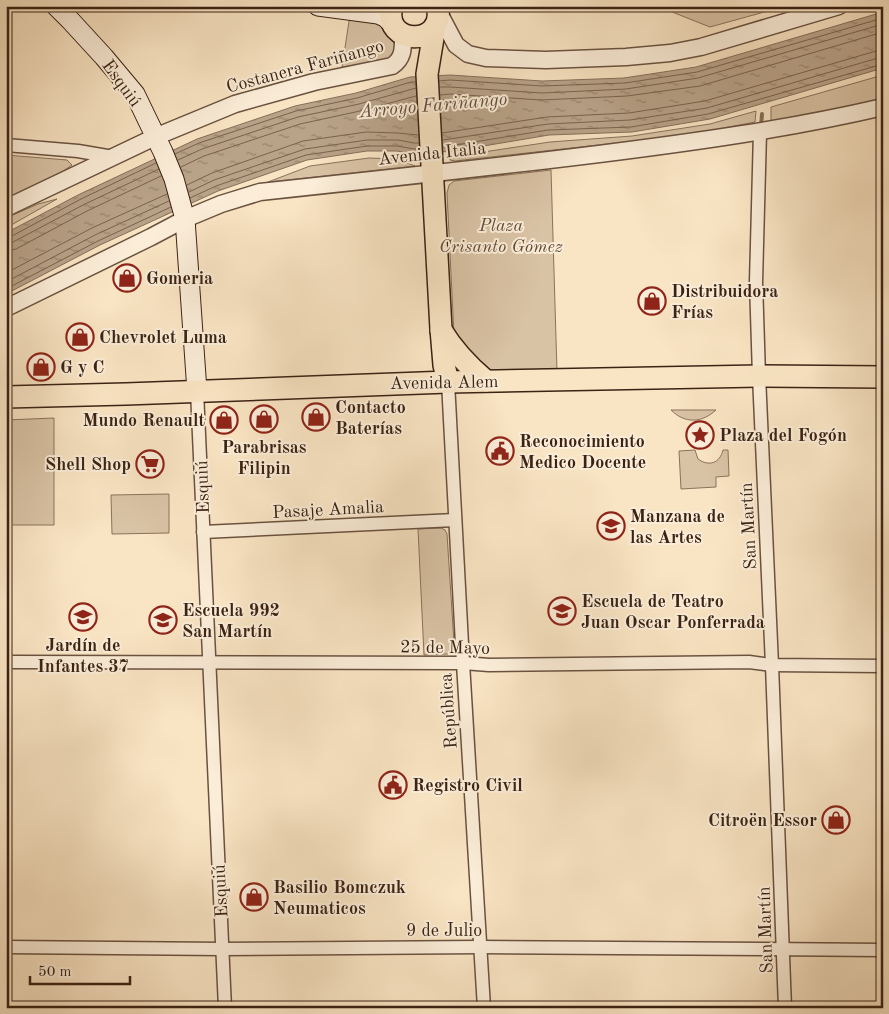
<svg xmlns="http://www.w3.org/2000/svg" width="889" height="1014" font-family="'Old Standard TT',serif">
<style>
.green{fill:#d9c3a5;stroke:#8a725c}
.water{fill:url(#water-ripples);stroke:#866f5a}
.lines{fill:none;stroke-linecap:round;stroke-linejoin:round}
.shore{stroke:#7a624e;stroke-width:1}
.stream{stroke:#866f5a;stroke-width:4}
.minor-casing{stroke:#6a5240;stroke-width:15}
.tertiary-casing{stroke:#6a5240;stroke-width:19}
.secondary-casing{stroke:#3b2214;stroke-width:21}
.primary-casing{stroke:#3b2214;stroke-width:24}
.minor{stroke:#fbedd8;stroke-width:12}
.tertiary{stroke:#fbedd8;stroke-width:16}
.secondary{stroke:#fbedd8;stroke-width:19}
.primary{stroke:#f9e4c3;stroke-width:21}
.labels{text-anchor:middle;stroke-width:4;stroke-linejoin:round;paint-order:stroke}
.street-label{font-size:18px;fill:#3b2214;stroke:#fbedd8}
.park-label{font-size:18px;font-style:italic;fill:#624a38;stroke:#fbedd8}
.poi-label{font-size:18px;font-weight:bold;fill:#3b2214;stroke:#fbedd8;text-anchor:start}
.water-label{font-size:19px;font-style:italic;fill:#674f3d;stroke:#fbedd8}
</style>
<defs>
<pattern id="water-ripples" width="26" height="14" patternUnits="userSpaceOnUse" patternTransform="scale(1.25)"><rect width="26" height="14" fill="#b8a288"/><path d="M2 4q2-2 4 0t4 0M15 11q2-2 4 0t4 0" fill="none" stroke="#97846e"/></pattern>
</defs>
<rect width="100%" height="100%" fill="#f9e4c3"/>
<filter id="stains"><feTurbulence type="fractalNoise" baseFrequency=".004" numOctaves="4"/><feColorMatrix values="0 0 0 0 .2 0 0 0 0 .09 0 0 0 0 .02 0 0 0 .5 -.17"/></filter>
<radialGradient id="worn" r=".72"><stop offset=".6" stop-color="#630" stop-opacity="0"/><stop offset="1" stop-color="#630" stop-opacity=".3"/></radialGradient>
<g class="green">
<path d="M 657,6 L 786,6 L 710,27 Z"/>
<path d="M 350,15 L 385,22 L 395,35 L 395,53 L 389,60 L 342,67 Z"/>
<path d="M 883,75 L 883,98 L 860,104 L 771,121 L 771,107 Z"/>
<path d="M 756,111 L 755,122 L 688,135 L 455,161 L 450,160 L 450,157 L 550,142 L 632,136 L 710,124 Z"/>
<path d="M 6,155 L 67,160 L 72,165 L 59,174 L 6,199 Z"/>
<path d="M 369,158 L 396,159 L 415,166 L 268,182 L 310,166 Z"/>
<path d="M 551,170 L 557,372 L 498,372 L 485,369 L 454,335 L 447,193 L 449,185 L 454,181 Z"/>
<path d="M 57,199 L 6,228 L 6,218 L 38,204 Z"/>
<path d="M 671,410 L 716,410 C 702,423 685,424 671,410 Z"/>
<path d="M 54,418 L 54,525 L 6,525 L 6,420 Z"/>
<path d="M 695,450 L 698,459 C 709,467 720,463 723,450 L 728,450 L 729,476 L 716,477 L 716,487 L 681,489 L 679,451 Z"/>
<path d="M 169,494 L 169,533 L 112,534 L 111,495 Z"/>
<path d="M 441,528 L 445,530 L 447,534 L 454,643 L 448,654 L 424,655 L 418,529 Z"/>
</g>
<path class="water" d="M 883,12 L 883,68 L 710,119 L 632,132 L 549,135 L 454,151 L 414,154 L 397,151 L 367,151 L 307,160 L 218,191 L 100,245 L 6,294 L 6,233 L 78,195 L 197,139 L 295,106 L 356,93 L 410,77 L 450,75 L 542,81 L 624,78 L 696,67 Z"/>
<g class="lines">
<g class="shore">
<path d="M 439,81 L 450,80 L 542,86 L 625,83 L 697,72 L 883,18"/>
<path d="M 440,87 L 450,87 L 542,93 L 626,89 L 698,78 L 883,24"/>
<path d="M 440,95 L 450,94 L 541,100 L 627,96 L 700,86 L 883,32"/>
<path d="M 442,133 L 547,117 L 629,113 L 705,101 L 876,51 L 883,50"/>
<path d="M 443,140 L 548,124 L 630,120 L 707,108 L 878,58 L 883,57"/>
<path d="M 443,147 L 548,130 L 631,127 L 708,114 L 883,64"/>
<path d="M 175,154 L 199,143 L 296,111 L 357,98 L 411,82 L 416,82"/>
<path d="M 178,160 L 202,149 L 298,117 L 359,104 L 416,88"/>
<path d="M 181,167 L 204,156 L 300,124 L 360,111 L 416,96"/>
<path d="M 187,185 L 212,173 L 303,141 L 366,132 L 398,133 L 418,135"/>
<path d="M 189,192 L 214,180 L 305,149 L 367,140 L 398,140 L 414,143 L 419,143"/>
<path d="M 190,198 L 216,186 L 306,155 L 367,146 L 397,146 L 414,149 L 419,149"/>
<path d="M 6,237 L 10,237 L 81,199 L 156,163"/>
<path d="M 6,243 L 13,242 L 83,205 L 159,169"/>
<path d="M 6,251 L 16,249 L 87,211 L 161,176"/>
<path d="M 6,273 L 92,228 L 167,194"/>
<path d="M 6,282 L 95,235 L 169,201"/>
<path d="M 6,289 L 98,241 L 171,207"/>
</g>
<path class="stream" d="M 761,127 L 762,114"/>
<g class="minor-casing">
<g id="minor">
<path d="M 760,132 L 756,282 L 759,376 L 772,665 L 785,1008"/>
<path d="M 6,145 L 78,151 L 113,157"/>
<path d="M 448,382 L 463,663 L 484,1008"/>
<path d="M 197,391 L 225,1008"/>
<path d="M 203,532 L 455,520"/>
<path d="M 6,662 L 463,663 L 489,665 L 749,662 L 772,665 L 883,666"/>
<path d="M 6,947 L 223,949 L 481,947 L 883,950"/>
</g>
</g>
<g class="tertiary-casing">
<g id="tertiary">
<path d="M 438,11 L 456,45 L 468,54 L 486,58 L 546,60 L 626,57 L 670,53 L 701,47 L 839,6"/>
<path d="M 6,208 L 155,137 L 235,104 L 314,82 L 392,66 C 404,58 403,48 403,35"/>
<path d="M 6,308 L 151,237 L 185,219 L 221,204 L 260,192 C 373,180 486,168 599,154 C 694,142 789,129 883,107"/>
</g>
</g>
<g class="secondary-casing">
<g id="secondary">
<path d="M 56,6 L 70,20 L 104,57 L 135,94 L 163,152 L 174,179 L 185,219 L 197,391"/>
<path d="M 318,6 L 378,14 L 385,17 L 393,24"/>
</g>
</g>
<g class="primary-casing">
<g id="primary">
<path d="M 392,6 C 381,47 448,47 437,6"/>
<path d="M 435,26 L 427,74 L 441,329 L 444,365 L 448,382"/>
<path d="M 441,330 C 453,350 468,366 486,381"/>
<path d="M 6,397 L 126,394 L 448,382 L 759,376 L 883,377"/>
</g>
</g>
<use href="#minor" class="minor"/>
<use href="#tertiary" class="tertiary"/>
<use href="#secondary" class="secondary"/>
<use href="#primary" class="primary"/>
</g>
<defs>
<g id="shop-ring" transform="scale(1.4375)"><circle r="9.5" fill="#fbedd8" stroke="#8f2418" stroke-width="1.5"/><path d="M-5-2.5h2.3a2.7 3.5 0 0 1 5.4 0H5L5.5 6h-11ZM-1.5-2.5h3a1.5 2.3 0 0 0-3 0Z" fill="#8f2418"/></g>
<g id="sight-ring" transform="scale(1.4375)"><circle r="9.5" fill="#fbedd8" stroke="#8f2418" stroke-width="1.5"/><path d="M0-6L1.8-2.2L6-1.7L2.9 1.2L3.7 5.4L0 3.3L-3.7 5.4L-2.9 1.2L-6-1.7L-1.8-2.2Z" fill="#8f2418"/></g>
<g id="civic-ring" transform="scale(1.4375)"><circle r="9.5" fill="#fbedd8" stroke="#8f2418" stroke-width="1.5"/><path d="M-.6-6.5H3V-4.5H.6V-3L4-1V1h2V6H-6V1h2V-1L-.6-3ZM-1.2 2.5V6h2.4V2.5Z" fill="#8f2418"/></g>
<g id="supermarket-ring" transform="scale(1.4375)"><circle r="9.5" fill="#fbedd8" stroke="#8f2418" stroke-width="1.5"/><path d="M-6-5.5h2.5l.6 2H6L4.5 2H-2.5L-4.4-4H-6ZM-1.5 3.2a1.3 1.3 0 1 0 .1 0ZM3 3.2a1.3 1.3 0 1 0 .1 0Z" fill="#8f2418"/></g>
<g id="university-ring" transform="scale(1.4375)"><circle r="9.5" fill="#fbedd8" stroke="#8f2418" stroke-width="1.5"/><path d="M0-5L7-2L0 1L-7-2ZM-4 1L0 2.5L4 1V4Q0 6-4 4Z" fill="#8f2418"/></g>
<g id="school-ring" transform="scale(1.4375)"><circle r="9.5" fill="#fbedd8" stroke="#8f2418" stroke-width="1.5"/><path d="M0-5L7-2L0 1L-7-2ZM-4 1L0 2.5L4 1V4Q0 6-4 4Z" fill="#8f2418"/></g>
</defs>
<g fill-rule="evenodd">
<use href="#shop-ring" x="127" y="278"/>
<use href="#shop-ring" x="652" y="301"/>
<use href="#shop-ring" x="80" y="337"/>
<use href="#shop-ring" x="41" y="367"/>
<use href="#shop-ring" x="316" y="417"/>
<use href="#shop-ring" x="264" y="419"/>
<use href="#shop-ring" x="224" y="420"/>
<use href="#sight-ring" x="700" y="435"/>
<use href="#civic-ring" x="500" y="451"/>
<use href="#supermarket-ring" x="150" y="464"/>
<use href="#university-ring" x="611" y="526"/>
<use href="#school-ring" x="562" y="611"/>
<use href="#school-ring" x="83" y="617"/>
<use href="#school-ring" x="163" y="620"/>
<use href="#civic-ring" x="393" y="785"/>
<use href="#shop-ring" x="836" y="820"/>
<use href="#shop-ring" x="254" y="897"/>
</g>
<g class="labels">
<g class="street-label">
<text transform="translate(305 66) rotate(-15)" y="6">Costanera Fariñango</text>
<text transform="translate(122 83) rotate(54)" y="6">Esquiú</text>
<text transform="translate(432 153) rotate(-6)" y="6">Avenida Italia</text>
<text transform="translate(444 382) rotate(-1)" y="6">Avenida Alem</text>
<text transform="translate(202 487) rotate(-92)" y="6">Esquiú</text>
<text transform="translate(328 509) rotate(-3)" y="6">Pasaje Amalia</text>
<text transform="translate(748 526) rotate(-93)" y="6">San Martín</text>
<text transform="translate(445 647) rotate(1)" y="6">25 de Mayo</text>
<text transform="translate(448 711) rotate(-94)" y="6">República</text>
<text transform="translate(220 891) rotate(-93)" y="6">Esquiú</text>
<text x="444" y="936">9 de Julio</text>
<text transform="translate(765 930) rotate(-92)" y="6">San Martín</text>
</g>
<g class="park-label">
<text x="501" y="231">Plaza<tspan x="501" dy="21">Crisanto Gómez</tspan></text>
</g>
<g class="poi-label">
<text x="146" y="284">Gomeria</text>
<text x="671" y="297">Distribuidora<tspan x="671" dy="21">Frías</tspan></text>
<text x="99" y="343">Chevrolet Luma</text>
<text x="60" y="373">G y C</text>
<text x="335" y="413">Contacto<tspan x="335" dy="21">Baterías</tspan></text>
<text x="205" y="426" text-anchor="end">Mundo Renault</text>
<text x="719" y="441">Plaza del Fogón</text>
<text x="519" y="447">Reconocimiento<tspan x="519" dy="21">Medico Docente</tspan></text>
<text x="264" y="453" text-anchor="middle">Parabrisas<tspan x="264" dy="21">Filipin</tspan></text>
<text x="131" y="470" text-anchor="end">Shell Shop</text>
<text x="630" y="522">Manzana de<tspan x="630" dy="21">las Artes</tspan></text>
<text x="581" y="607">Escuela de Teatro<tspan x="581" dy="21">Juan Oscar Ponferrada</tspan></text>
<text x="182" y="616">Escuela 992<tspan x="182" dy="21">San Martín</tspan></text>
<text x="83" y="651" text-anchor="middle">Jardín de<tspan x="83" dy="21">Infantes 37</tspan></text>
<text x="412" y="791">Registro Civil</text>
<text x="817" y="826" text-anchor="end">Citroën Essor</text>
<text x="273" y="893">Basilio Bomczuk<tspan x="273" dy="21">Neumaticos</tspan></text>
</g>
<g class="water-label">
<text transform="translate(433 104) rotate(-5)" y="7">Arroyo Fariñango</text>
</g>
</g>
<rect width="889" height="1014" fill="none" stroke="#f9e4c3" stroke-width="25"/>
<rect x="8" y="8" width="874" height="999" fill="none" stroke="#3b2214" stroke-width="2.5"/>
<rect x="12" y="12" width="864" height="989" fill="none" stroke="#3b2214"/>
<path d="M30 976v8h100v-8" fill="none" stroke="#3b2214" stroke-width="2.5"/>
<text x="38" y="976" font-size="15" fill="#3b2214" stroke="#fbedd8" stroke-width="4" paint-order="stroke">50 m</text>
<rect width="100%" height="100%" filter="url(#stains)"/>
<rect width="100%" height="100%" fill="url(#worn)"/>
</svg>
